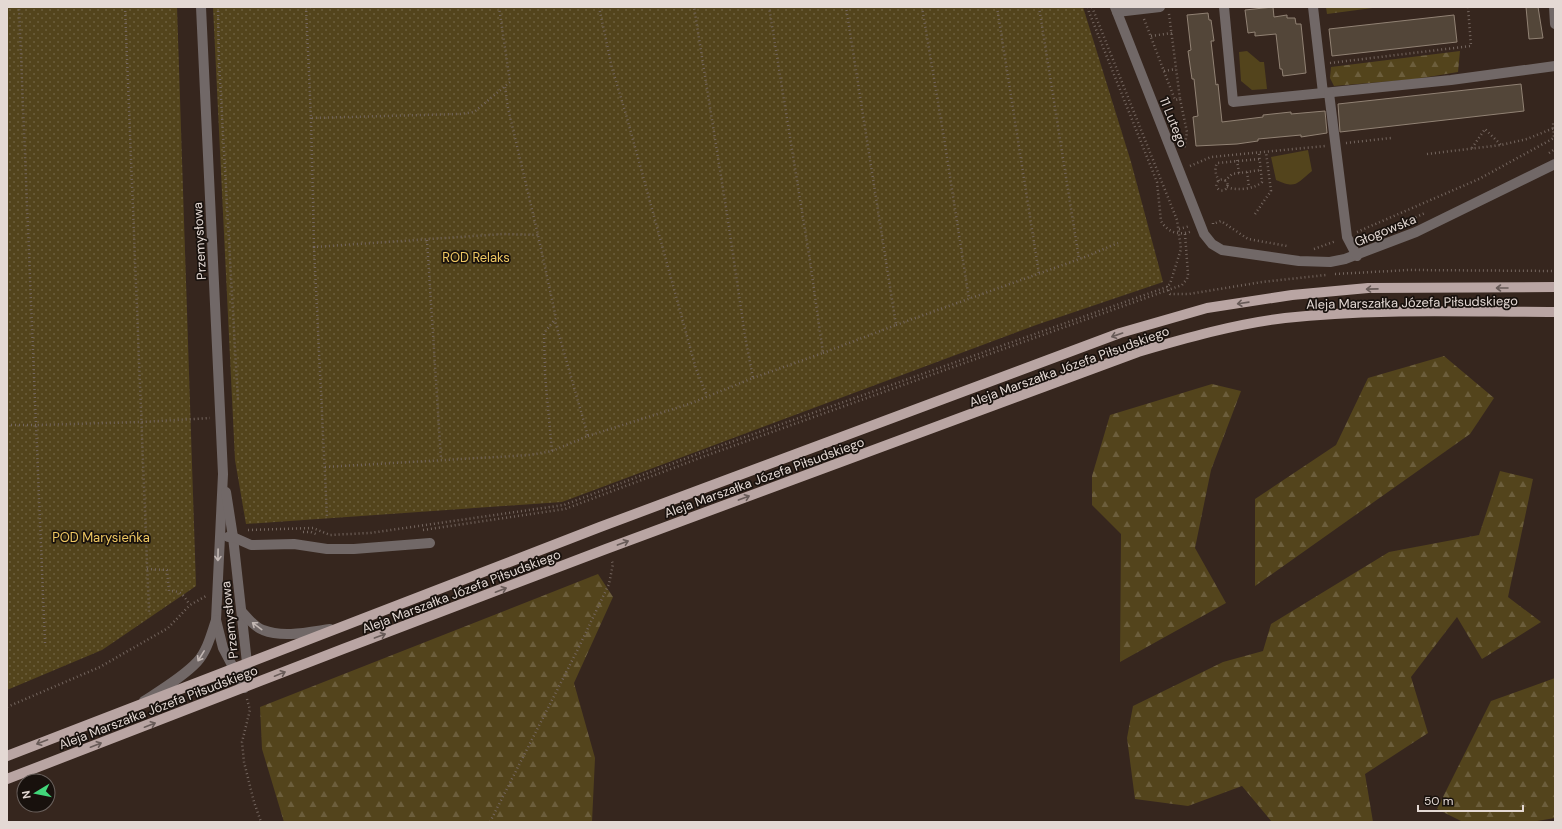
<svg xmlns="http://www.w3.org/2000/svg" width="1562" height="829" font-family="'DM Sans',sans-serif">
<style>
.green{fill:#53441c}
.forest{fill:url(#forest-firs)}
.garden{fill:url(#garden-dots)}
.building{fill:#534639;stroke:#918274}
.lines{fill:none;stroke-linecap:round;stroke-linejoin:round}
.path{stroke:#74665f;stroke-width:2.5;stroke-dasharray:1 3;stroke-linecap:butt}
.minor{stroke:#716867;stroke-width:10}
.major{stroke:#b9a5a3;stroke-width:10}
.oneway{stroke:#685b58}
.oneway2{stroke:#c2b7b3}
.labels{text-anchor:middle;stroke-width:3.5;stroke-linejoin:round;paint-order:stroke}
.street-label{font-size:13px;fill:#e4d9d4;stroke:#18110d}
.park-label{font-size:13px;fill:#f0c862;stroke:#18110d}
</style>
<defs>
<pattern id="forest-firs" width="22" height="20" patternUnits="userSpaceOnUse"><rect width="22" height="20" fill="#53441c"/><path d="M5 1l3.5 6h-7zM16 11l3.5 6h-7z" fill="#6c5e3c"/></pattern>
<pattern id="garden-dots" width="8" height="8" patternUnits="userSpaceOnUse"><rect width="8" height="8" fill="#53441c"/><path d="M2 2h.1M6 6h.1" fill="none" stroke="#6c5e3c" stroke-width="1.8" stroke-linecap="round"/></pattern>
</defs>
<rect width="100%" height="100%" fill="#36261e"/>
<g class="green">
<path d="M 1247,51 L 1260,62 L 1264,62 L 1267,89 L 1252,90 L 1241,81 L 1239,52 Z"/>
<path d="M 1308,150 L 1312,171 C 1296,184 1296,189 1276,180 L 1271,157 Z"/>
</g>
<g class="forest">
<path d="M 1326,7 L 1380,7 L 1327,14 Z"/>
<path d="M 1460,51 L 1458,72 L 1416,79 L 1334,86 L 1330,78 L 1331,67 Z"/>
<path d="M 1444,356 L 1494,398 L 1470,434 L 1255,586 L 1255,499 L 1336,445 L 1368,378 Z"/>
<path d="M 1212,384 L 1241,391 L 1211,470 L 1195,548 L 1226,603 L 1120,662 L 1121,534 L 1092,505 L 1092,476 L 1110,415 Z"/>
<path d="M 1500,471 L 1533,479 L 1508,597 L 1541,622 L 1482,659 L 1457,617 L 1411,677 L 1428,733 L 1365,774 L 1373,822 L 1272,822 L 1242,786 L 1188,806 L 1135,799 L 1127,738 L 1133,706 L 1223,662 L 1263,651 L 1271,624 L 1389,552 L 1479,535 Z"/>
<path d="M 598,574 L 613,597 L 574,683 L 595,758 L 592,822 L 284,822 L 262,749 L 260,707 Z"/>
<path d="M 1555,678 L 1555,818 L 1531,822 L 1463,822 L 1437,809 L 1491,701 Z"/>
</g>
<g class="garden">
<path d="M 7,7 L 177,7 L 196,586 L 102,650 L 7,690 Z"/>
<path d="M 213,7 L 1083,7 L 1131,162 L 1163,282 L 1036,325 L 562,502 L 246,524 L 235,460 Z"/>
</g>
<g class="building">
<path d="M 1273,7 L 1274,17 L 1287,15 L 1287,18 L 1295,18 L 1296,24 L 1301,24 L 1306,73 L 1283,76 L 1282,69 L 1280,69 L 1276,34 L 1255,36 L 1255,32 L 1248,33 L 1245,10 Z"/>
<path d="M 1526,7 L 1538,7 L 1543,38 L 1529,39 Z"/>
<path d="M 1208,13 L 1209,20 L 1211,20 L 1214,41 L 1211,41 L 1216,85 L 1218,84 L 1222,122 L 1263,117 L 1263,115 L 1291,112 L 1291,114 L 1325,111 L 1327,133 L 1301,137 L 1301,135 L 1258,139 L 1258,141 L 1237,144 L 1196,146 L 1193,117 L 1198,116 L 1194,79 L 1192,79 L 1188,51 L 1191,50 L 1187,15 Z"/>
<path d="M 1454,15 L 1457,42 L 1332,56 L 1329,29 Z"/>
<path d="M 1521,84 L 1524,111 L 1340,132 L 1338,104 Z"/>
</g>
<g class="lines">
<g class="path">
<path d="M 125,7 L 149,612"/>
<path d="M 218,7 L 219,61 L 238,402"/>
<path d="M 306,7 L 311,118 L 460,114 L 474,112 L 510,82 L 499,7"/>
<path d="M 306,7 L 314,7"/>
<path d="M 599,7 L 612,68 L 627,118 L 696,369 L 707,396"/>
<path d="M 922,7 L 944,138 L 969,299"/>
<path d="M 997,7 L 1039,274"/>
<path d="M 1039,7 L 1079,259"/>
<path d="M 1088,7 L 1089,12 L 1157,182 L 1161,221 C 1168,233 1180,236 1192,231"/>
<path d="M 1092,7 L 1177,220 L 1181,249 L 1170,284 L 1167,287"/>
<path d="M 1169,14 L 1180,99"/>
<path d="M 1144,19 L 1175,100 L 1180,99 L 1187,132 L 1184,150"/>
<path d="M 1151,36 L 1172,33"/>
<path d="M 1330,63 L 1471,46 L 1468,7"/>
<path d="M 1164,71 L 1176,69"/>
<path d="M 311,118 L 314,247 L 503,234 L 538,235 L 508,108 L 505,87"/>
<path d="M 1346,143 L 1391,138"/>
<path d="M 1472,148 L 1485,129 L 1501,145"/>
<path d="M 1549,153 L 1555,149"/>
<path d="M 1427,154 L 1501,145 L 1527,139 L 1554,128"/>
<path d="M 1237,160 L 1239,173"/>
<path d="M 1190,166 L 1211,157 L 1325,146"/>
<path d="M 1247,172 L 1249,187"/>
<circle cx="1222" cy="185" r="5.5"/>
<path d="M 1219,181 C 1216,175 1214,170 1217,163 L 1260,159"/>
<path d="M 1225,181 L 1232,174 L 1261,170"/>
<path d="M 1227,187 C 1236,191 1255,189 1262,182 L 1259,153"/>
<path d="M 1255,214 L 1271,191 L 1266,152"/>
<path d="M 1213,223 L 1213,224 L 1221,221 L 1248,239 L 1287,246"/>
<path d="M 1401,224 L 1425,213"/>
<path d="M 1179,229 L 1190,226"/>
<path d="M 1357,232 L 1479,179 L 1554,138 L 1553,122 L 1555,121"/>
<path d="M 427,240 L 441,459"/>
<path d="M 314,247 L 327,517"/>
<path d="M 1314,249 L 1336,241"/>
<path d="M 1335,274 L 1409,270 L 1555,271"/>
<path d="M 896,325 L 1085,257 L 1118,243"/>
<path d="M 823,353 L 896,325 L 846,7"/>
<path d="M 753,378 L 823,353 L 810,261 L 769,7"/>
<path d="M 7,425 L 36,425 L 19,7"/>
<path d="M 588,436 L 689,404 L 753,378 L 745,336 L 727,214 L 694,7"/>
<path d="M 552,451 L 588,436 L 555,321"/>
<path d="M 325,467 L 530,455 L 552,451 L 545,375 L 544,333 L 556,318 L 538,235"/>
<path d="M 248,530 L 313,528 L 330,535 L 370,533 L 564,505 L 703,452 L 1167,287 L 1170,294 L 1189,294 L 1262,282 L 1326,275"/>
<path d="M 423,530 L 565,509 L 705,456 L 1182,285 L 1187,279 L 1188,274 L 1185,234"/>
<path d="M 303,532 L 311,532 L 318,535"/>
<path d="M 147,569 L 167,570 L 169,591 C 182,591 183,595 190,605"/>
<path d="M 45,643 L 36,425 L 142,422 L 210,418"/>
<path d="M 247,699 L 250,710 L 242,742 L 244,762 L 254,802 L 261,822"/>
<path d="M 7,707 L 100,667 L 168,628 L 190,605 L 206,596"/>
<path d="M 490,822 L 578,649 L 609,584 L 613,564 L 611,559"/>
</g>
<g class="minor">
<path d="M 201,7 L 223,474 L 216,620 L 223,648 L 244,688"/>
<path d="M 1115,7 L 1204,234 L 1212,244 L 1222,250 L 1299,261 L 1330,262 L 1345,259 L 1416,232 L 1555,164"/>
<path d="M 1224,7 L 1233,102 L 1323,93"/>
<path d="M 1313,7 L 1323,93 L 1451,80 L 1555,66"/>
<path d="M 1554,7 L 1555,24"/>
<path d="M 1117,12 L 1160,7"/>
<path d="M 1329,93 L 1347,237 L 1357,256"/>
<path d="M 226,492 L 233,537 L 247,663 L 244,688"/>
<path d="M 228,537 L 233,537 L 251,545 L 294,544 L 327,549 L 354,549 L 430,543"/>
<path d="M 242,612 C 248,618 254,627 263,630 C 283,638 309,632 330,629"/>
<path d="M 144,701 C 161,690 183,677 197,662 C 207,651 211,635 216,620"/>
</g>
<g class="major">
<path d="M 7,756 L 600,527 L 1120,333 L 1207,308 L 1292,295 L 1368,288 L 1555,287"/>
<path d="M 7,779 L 343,649 L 606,549 L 1138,352 C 1186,338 1235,324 1285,318 C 1375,308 1465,312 1555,312"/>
</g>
</g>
<defs><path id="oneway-shaft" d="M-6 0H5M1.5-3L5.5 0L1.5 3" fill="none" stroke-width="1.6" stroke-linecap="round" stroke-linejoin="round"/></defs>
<g class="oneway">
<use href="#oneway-shaft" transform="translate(1502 288) rotate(180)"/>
<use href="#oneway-shaft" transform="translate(1372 289) rotate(179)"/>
<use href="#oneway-shaft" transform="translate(1243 303) rotate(172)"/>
<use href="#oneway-shaft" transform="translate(1117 335) rotate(161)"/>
<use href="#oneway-shaft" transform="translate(744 498) rotate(-20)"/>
<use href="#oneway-shaft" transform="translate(623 543) rotate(-20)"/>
<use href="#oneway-shaft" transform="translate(501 590) rotate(-21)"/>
<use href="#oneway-shaft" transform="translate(380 636) rotate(-20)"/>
<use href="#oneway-shaft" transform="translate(280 674) rotate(-22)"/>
<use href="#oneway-shaft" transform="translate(150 725) rotate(-21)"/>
<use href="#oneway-shaft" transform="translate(42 742) rotate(159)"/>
<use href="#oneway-shaft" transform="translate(96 745) rotate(-21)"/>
</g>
<g class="oneway2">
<use href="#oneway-shaft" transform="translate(218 555) rotate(91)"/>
<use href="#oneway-shaft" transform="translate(257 626) rotate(-143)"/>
<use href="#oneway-shaft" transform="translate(201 656) rotate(122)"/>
</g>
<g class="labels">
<g class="street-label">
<text transform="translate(1174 122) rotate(68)" y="5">11 Lutego</text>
<text transform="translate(1385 230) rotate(-22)" y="5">Głogowska</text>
<text transform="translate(199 241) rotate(-93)" y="5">Przemysłowa</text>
<text transform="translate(1412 302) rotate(-1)" y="5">Aleja Marszałka Józefa Piłsudskiego</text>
<text transform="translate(1069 366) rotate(-20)" y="5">Aleja Marszałka Józefa Piłsudskiego</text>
<text transform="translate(764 477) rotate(-20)" y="5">Aleja Marszałka Józefa Piłsudskiego</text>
<text transform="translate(461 591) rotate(-21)" y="5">Aleja Marszałka Józefa Piłsudskiego</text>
<text transform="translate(229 620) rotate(-96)" y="5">Przemysłowa</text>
<text transform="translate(158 707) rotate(-21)" y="5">Aleja Marszałka Józefa Piłsudskiego</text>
</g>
<g class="park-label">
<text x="476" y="262">ROD Relaks</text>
<text x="101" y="542">POD Marysieńka</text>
</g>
</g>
<rect width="1562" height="829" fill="none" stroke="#e4d9d4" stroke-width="16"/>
<g transform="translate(36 793) rotate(260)"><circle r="19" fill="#18110d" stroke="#6a615d"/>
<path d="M0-3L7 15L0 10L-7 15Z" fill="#42d77b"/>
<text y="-6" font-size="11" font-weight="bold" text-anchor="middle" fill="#e4d9d4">N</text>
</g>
<path d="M1418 805v6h105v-6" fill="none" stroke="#e4d9d4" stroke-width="2"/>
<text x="1424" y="805" font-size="12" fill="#e4d9d4" stroke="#18110d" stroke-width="3" paint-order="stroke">50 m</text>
</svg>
